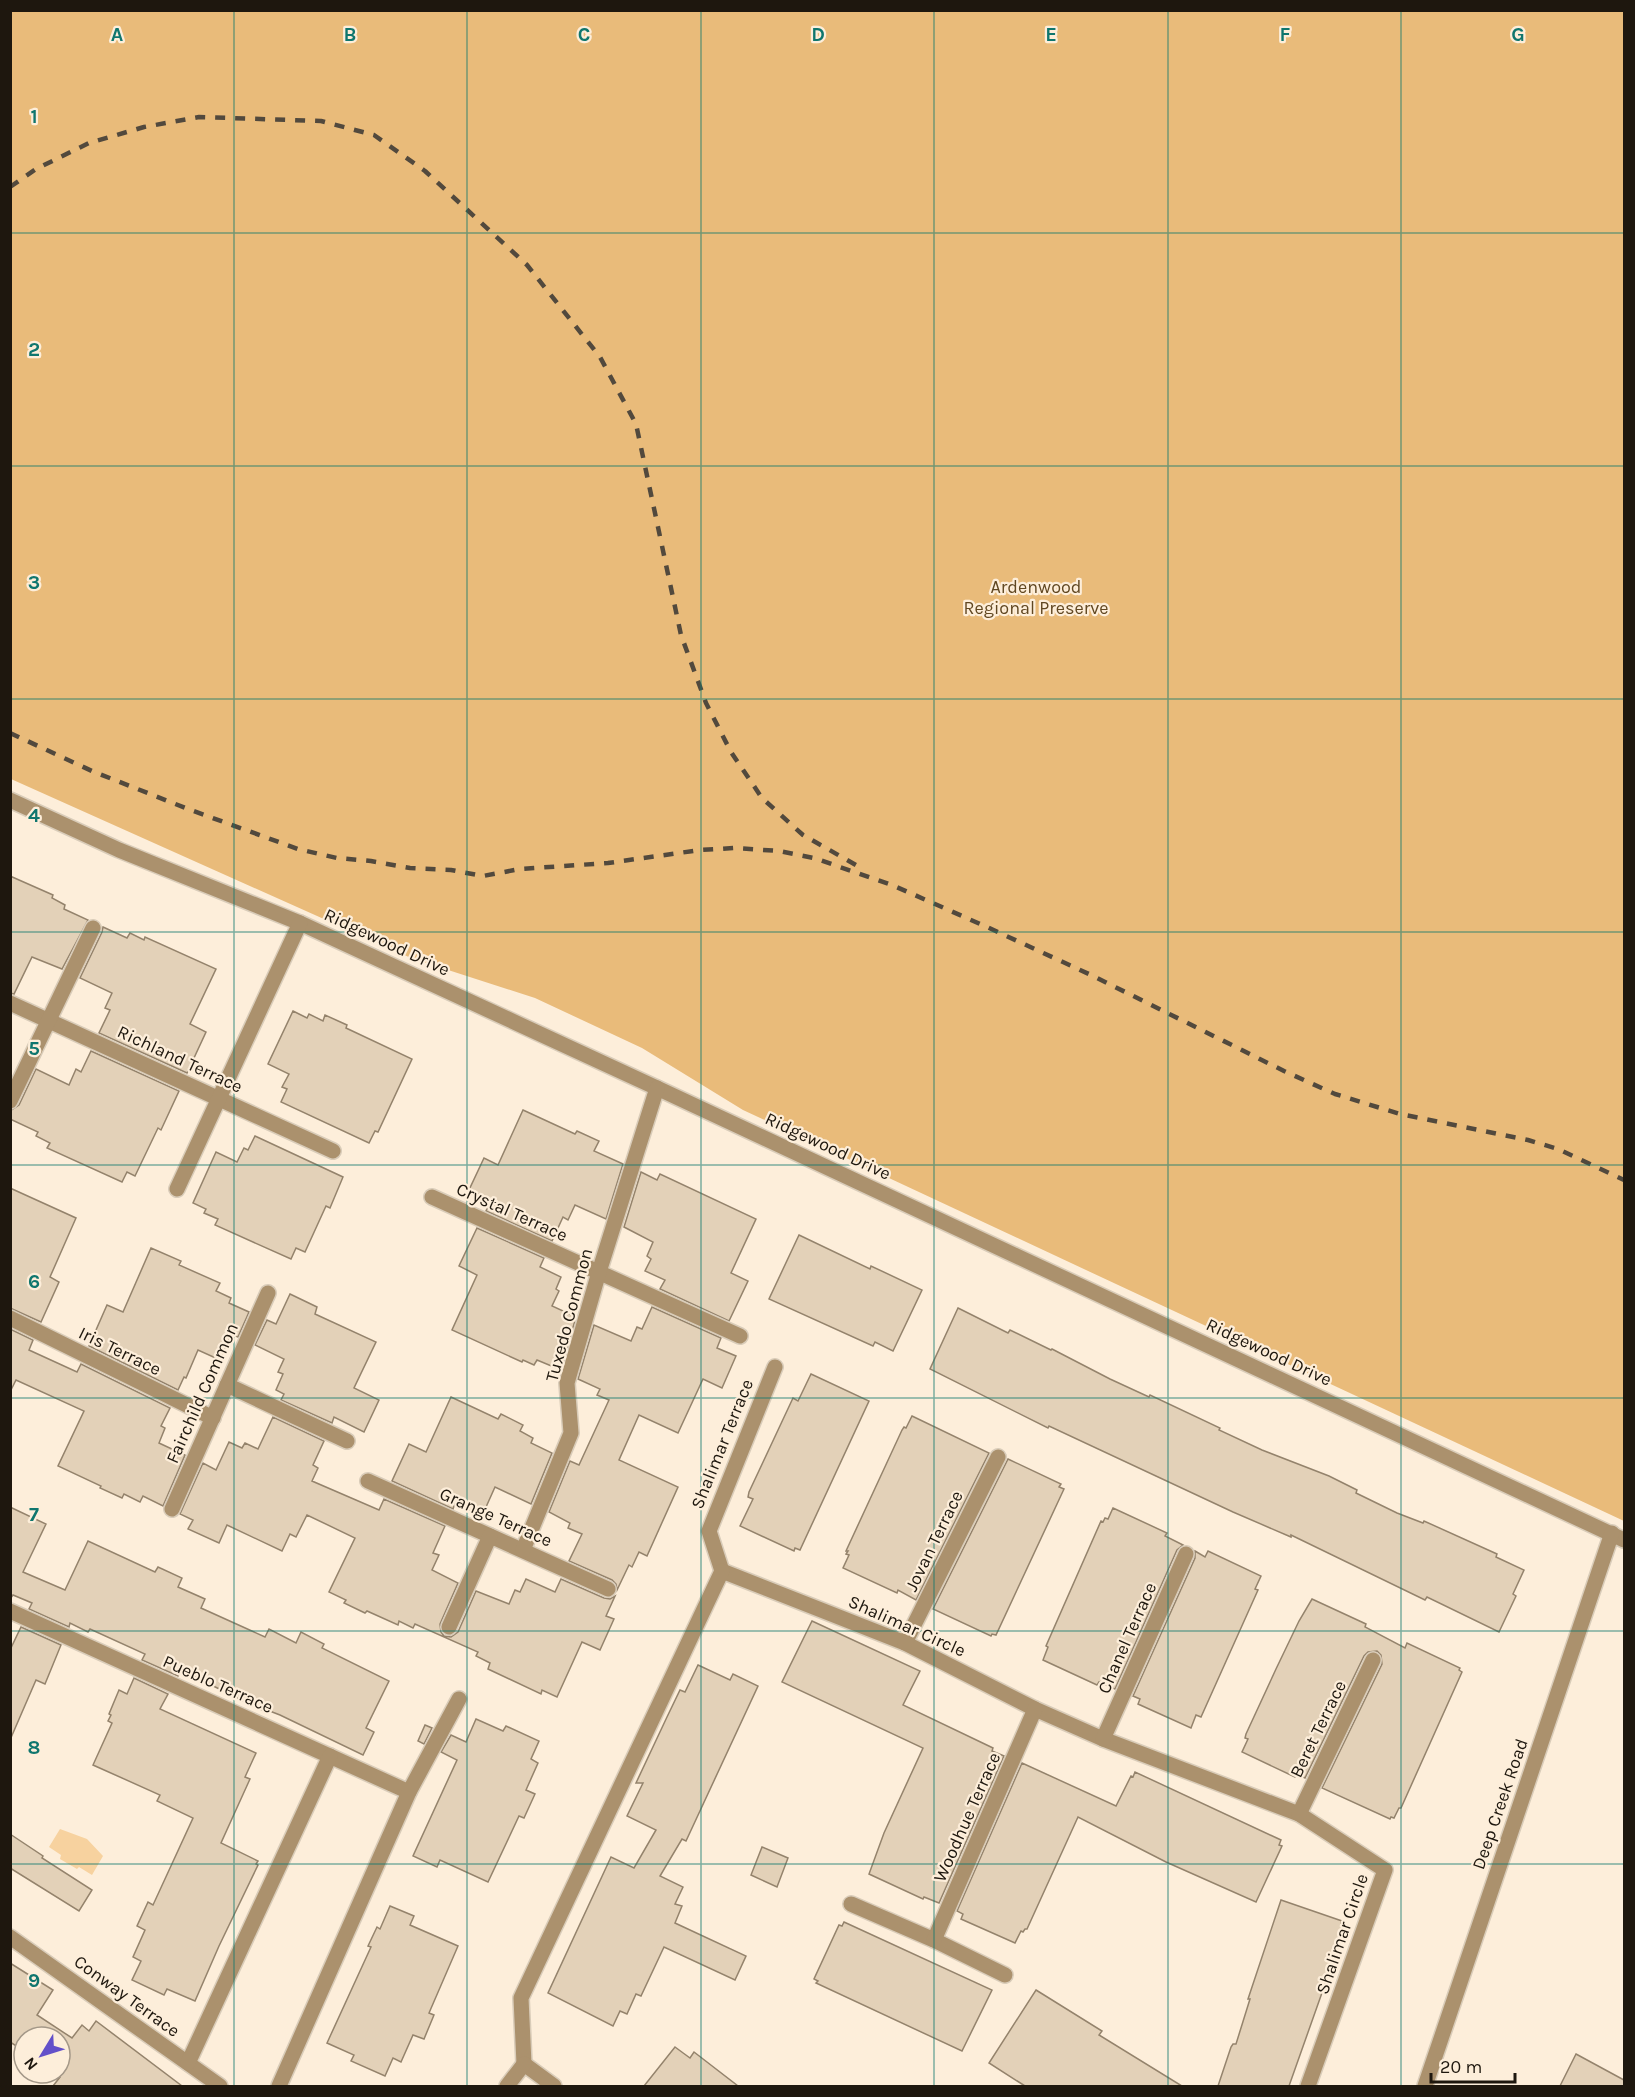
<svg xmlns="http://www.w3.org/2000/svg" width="1635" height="2097" font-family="Karla,sans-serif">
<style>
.green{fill:#e9bb7a}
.water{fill:#f7d29f}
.building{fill:#e3d1b8;stroke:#94836c;stroke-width:1.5}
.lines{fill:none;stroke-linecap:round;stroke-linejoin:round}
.minor-casing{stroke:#d9ccb9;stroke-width:18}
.minor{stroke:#ab916d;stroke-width:15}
.rail{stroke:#52493d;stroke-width:4.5;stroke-dasharray:10 10;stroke-linecap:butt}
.grid{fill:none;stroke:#0f766e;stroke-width:1.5;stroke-opacity:0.55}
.labels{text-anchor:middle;stroke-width:4.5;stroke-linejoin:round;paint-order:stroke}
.park-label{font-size:18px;fill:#614721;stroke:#fdeeda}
.street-label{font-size:18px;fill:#1e170e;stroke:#fdeeda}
.grid-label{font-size:20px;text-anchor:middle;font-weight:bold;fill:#0f766e;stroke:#fdeeda;stroke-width:4.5;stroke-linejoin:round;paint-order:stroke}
</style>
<rect width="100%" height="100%" fill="#fdeeda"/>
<path class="green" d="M 11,10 L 1624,11 L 1624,1521 L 743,1110 L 642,1048 L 535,998 L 411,958 L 11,779 Z"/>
<path class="water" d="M 60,1829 L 87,1839 L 103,1856 L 92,1875 L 79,1867 L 77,1869 L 60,1859 L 61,1855 L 49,1847 Z"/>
<g class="building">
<path d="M 10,876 L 53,895 L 52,898 L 65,905 L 64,909 L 88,920 L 62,969 L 32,957 L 14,994 L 10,993 Z"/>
<path d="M 103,927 L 127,938 L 130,933 L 144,940 L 145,937 L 216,969 L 190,1024 L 206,1032 L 187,1073 L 99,1033 L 110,1010 L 105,1008 L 112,993 L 80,978 L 102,932 Z"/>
<path d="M 293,1011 L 307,1018 L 309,1014 L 323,1021 L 325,1015 L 347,1025 L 346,1028 L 412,1059 L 378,1132 L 375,1131 L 369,1143 L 281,1102 L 287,1089 L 282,1087 L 289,1074 L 268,1064 Z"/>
<path d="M 91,1051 L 179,1091 L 161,1130 L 158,1128 L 135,1176 L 127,1172 L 122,1182 L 47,1148 L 50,1143 L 36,1136 L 38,1132 L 10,1119 L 10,1111 L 19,1105 L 36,1069 L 69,1085 L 76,1069 L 81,1072 Z"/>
<path d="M 523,1110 L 575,1134 L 577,1131 L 599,1141 L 594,1151 L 623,1164 L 606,1219 L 575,1205 L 568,1220 L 563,1217 L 552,1241 L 486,1211 L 491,1200 L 469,1190 L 484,1158 L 498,1165 Z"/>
<path d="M 255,1136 L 343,1177 L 330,1208 L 326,1206 L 305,1252 L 296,1248 L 291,1259 L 215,1225 L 218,1219 L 204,1213 L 206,1209 L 193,1203 L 216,1152 L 237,1162 L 244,1148 L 248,1150 Z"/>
<path d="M 641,1172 L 657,1180 L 660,1174 L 756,1219 L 731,1273 L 748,1281 L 729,1321 L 660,1289 L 665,1280 L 645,1271 L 651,1259 L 647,1256 L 653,1242 L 624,1227 Z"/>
<path d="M 10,1188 L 76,1218 L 50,1277 L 59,1282 L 41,1322 L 10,1308 Z"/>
<path d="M 477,1228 L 544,1258 L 540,1267 L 561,1277 L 556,1289 L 559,1291 L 552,1306 L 576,1317 L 561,1370 L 537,1360 L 534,1365 L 523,1360 L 522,1362 L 452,1330 L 477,1275 L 459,1266 Z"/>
<path d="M 799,1235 L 870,1269 L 871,1266 L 922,1290 L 893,1351 L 875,1342 L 873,1346 L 769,1299 Z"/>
<path d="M 151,1248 L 181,1261 L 179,1265 L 220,1283 L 216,1291 L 231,1298 L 229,1303 L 249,1312 L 238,1337 L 231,1334 L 220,1360 L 198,1350 L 186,1378 L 184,1377 L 178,1390 L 89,1346 L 107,1305 L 123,1312 Z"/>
<path d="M 290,1294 L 317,1307 L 315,1314 L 376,1342 L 354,1388 L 379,1400 L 364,1432 L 334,1417 L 332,1423 L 281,1400 L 284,1394 L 276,1390 L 283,1374 L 278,1372 L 284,1359 L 255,1345 L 267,1320 L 276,1324 Z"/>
<path d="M 652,1307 L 721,1338 L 717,1348 L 736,1356 L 722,1388 L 703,1379 L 678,1433 L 639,1415 L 619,1460 L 678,1487 L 647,1556 L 639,1552 L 632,1567 L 629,1565 L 617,1590 L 616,1584 L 612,1580 L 569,1561 L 582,1534 L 568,1528 L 570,1523 L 549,1512 L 570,1461 L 579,1465 L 609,1400 L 597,1395 L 600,1389 L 578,1379 L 594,1325 L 631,1341 L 637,1327 L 642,1329 Z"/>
<path d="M 958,1308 L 1008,1333 L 1010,1330 L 1051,1350 L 1052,1349 L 1110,1379 L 1149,1397 L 1150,1395 L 1220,1428 L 1219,1430 L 1262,1450 L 1329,1476 L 1357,1490 L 1356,1493 L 1397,1513 L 1423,1523 L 1424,1521 L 1497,1554 L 1496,1557 L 1524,1570 L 1513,1594 L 1516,1596 L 1499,1632 L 1427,1597 L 1425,1600 L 1291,1535 L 1291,1537 L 1233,1512 L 1049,1426 L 1048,1428 L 930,1369 Z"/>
<path d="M 10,1329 L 33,1340 L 29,1350 L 77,1372 L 81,1364 L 170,1408 L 161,1426 L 165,1428 L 159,1443 L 185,1455 L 163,1506 L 143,1496 L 140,1502 L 124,1494 L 122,1498 L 100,1488 L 101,1486 L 58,1466 L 84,1411 L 16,1380 L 10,1392 Z"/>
<path d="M 811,1374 L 869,1401 L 800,1550 L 795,1548 L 794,1551 L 740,1526 L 753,1499 L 748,1497 L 749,1492 L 793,1398 L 798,1401 Z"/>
<path d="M 451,1397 L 498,1419 L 501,1414 L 523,1425 L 520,1431 L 533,1438 L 531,1443 L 552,1453 L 531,1504 L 495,1487 L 482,1516 L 455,1503 L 453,1509 L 392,1481 L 409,1444 L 426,1452 Z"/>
<path d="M 912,1416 L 989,1453 L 916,1600 L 898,1590 L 897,1593 L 843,1568 L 849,1555 L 846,1554 L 848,1551 L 846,1551 L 902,1430 L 904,1427 L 906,1428 Z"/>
<path d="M 273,1417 L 324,1441 L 313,1465 L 318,1468 L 312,1481 L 379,1510 L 384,1499 L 445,1526 L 433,1553 L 439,1555 L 432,1570 L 458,1583 L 440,1624 L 441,1632 L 444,1636 L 451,1637 L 458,1632 L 476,1591 L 509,1604 L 515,1590 L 520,1592 L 526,1579 L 555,1592 L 561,1579 L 604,1598 L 610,1599 L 615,1596 L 606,1616 L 614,1619 L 600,1650 L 582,1642 L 557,1697 L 542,1690 L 541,1694 L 488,1669 L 490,1663 L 476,1656 L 478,1652 L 415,1624 L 413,1628 L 399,1621 L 398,1625 L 367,1611 L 365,1613 L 344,1603 L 346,1600 L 329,1592 L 355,1538 L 307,1515 L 296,1537 L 290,1534 L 282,1551 L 227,1525 L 219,1543 L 188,1529 L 193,1520 L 180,1514 L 203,1463 L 216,1470 L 229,1442 L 242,1448 L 245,1443 L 258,1449 Z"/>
<path d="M 1008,1459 L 1061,1484 L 1059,1487 L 1064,1489 L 996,1635 L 992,1634 L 991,1636 L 933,1609 Z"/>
<path d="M 10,1507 L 46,1524 L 23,1572 L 65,1590 L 88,1541 L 155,1572 L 158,1567 L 182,1578 L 178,1587 L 205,1599 L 201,1608 L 265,1637 L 269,1629 L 296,1643 L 301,1632 L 324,1644 L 322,1648 L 389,1681 L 366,1728 L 374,1732 L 363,1755 L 280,1715 L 267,1710 L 266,1712 L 193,1676 L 180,1671 L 178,1676 L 142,1660 L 145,1654 L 90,1629 L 88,1632 L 70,1623 L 69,1627 L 29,1609 L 32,1603 L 13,1595 L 10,1599 Z"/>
<path d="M 1113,1508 L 1167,1533 L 1165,1536 L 1183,1545 L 1177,1550 L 1115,1689 L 1099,1682 L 1097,1685 L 1043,1660 L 1048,1647 L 1046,1646 L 1101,1521 L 1103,1522 L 1105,1518 L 1108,1519 Z"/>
<path d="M 1195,1551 L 1205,1557 L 1208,1551 L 1261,1576 L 1255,1589 L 1258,1590 L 1201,1717 L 1196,1715 L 1191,1728 L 1138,1704 L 1140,1699 L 1133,1696 L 1195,1558 Z"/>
<path d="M 1312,1599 L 1366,1624 L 1365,1627 L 1405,1648 L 1407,1643 L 1460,1668 L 1459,1670 L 1462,1672 L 1401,1808 L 1399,1808 L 1394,1818 L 1391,1817 L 1390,1819 L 1322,1788 L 1382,1664 L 1381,1655 L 1377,1651 L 1368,1652 L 1364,1656 L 1305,1778 L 1297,1774 L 1295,1777 L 1242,1752 L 1248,1739 L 1245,1738 L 1246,1734 L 1276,1669 L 1299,1621 Z"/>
<path d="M 812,1621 L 920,1671 L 903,1705 L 993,1748 L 992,1751 L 1004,1756 L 939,1903 L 924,1897 L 923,1899 L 869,1874 L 884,1833 L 923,1748 L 782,1682 Z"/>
<path d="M 21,1627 L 61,1645 L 45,1684 L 36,1680 L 10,1740 L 10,1650 Z"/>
<path d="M 698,1665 L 730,1680 L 733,1674 L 758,1686 L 686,1841 L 682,1839 L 660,1876 L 683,1887 L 675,1904 L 682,1906 L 675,1923 L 746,1956 L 735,1980 L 664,1947 L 641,1996 L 636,1994 L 627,2014 L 620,2011 L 613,2026 L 548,1993 L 611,1857 L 634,1868 L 656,1830 L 627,1816 L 643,1783 L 636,1783 L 667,1717 L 680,1690 L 685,1692 Z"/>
<path d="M 134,1678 L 168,1694 L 160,1709 L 256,1753 L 245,1777 L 250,1779 L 221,1843 L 258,1861 L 256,1864 L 258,1865 L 219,1946 L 195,2001 L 167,1989 L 164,1995 L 132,1980 L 141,1961 L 133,1957 L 145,1930 L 137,1926 L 148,1902 L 153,1905 L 193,1818 L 157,1801 L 160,1795 L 93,1765 L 112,1723 L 108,1721 L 111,1715 L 109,1714 L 119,1690 L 127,1694 Z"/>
<path d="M 476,1719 L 503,1731 L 506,1726 L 539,1741 L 531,1759 L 538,1763 L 526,1790 L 535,1794 L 524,1818 L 519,1816 L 488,1882 L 440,1860 L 437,1867 L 413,1856 L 457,1760 L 441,1752 L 451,1735 L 466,1742 Z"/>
<path d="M 425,1725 L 432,1728 L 424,1744 L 418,1741 Z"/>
<path d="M 1022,1763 L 1116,1806 L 1131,1776 L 1133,1777 L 1135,1772 L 1281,1840 L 1279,1845 L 1282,1846 L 1256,1902 L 1166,1862 L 1078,1817 L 1027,1929 L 1025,1929 L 1023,1932 L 1021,1931 L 1015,1943 L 961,1919 L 963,1914 L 957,1911 Z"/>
<path d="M 10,1834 L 43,1856 L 42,1858 L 92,1890 L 79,1911 L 10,1868 Z"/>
<path d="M 762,1847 L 788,1858 L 777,1887 L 751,1875 Z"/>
<path d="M 1281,1900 L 1342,1921 L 1341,1923 L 1346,1925 L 1289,2086 L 1218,2086 L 1231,2047 L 1233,2044 L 1236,2044 L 1250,1999 L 1248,1999 Z"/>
<path d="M 390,1906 L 414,1916 L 410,1925 L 458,1946 L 429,2013 L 434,2015 L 424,2039 L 413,2035 L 401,2062 L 393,2058 L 385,2076 L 351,2061 L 354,2055 L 327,2043 L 371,1947 L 368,1946 L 377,1927 L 380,1929 Z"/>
<path d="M 844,1922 L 992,1990 L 962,2051 L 816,1983 L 818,1981 L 814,1979 L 839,1925 L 842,1926 Z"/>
<path d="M 10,1963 L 53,1990 L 37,2015 L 72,2038 L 82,2025 L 89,2031 L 96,2021 L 182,2086 L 53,2086 L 60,2077 L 55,2073 L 60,2073 L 60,2037 L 24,2037 L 24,2051 L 10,2042 Z"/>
<path d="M 1036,1990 L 1102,2031 L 1099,2035 L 1182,2086 L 1025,2086 L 989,2063 Z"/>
<path d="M 675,2047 L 690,2058 L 694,2052 L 738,2086 L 644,2086 Z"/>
<path d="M 1576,2054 L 1624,2080 L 1624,2086 L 1560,2086 Z"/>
</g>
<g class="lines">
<g class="minor-casing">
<g id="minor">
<path d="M 10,800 L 119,850 L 300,923 L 657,1088 L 1624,1540"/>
<path d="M 10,1003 L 333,1151"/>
<path d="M 10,1101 L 93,928"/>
<path d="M 177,1189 L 300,923"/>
<path d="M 432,1197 L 740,1336"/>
<path d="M 10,1318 L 213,1418"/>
<path d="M 227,1385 L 347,1441"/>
<path d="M 368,1481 L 608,1589"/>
<path d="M 172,1509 L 268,1293"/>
<path d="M 523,1550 L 571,1433 L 567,1383 L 599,1272 L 657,1088"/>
<path d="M 722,1571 L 905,1643 L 1035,1709 L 1103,1739 L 1299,1814 L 1385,1870 L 1308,2086"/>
<path d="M 722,1571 L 709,1531 L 775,1367"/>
<path d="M 10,1611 L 409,1792"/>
<path d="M 449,1627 L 490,1536"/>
<path d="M 905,1643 L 998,1457"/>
<path d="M 1103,1739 L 1186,1554"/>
<path d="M 1299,1814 L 1373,1660"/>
<path d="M 851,1904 L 934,1940 L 1005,1975"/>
<path d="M 10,1937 L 220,2086"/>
<path d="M 934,1940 L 1035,1709"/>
<path d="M 188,2063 L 330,1756"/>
<path d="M 524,2064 L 521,1998 L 722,1571"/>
<path d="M 524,2064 L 554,2086"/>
<path d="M 279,2086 L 409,1792 L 459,1699"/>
<path d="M 507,2086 L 524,2064"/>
<path d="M 1425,2086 L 1612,1533"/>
</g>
</g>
<use href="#minor" class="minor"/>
<g class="rail">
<path d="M 10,187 L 36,169 L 89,143 L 144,127 L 199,117 L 321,121 L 374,135 L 425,171 L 527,265 L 600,357 L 636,424 L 681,635 L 706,703 L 731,752 L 762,798 L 803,835 L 863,869"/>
<path d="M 10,733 L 92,771 L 188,809 L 298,849 L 337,858 L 371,861 L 410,868 L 451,870 L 483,876 L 520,869 L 608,863 L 700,850 L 734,848 L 779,851 L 814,858 L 892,885 L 987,927 L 1091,975 L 1284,1071 L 1335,1094 L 1400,1114 L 1528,1140 L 1558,1149 L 1624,1180"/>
</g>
</g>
<path class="grid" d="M 234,10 L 234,2086M 467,10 L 467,2086M 701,10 L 701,2086M 934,10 L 934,2086M 1168,10 L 1168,2086M 1401,10 L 1401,2086M 10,233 L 1624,233M 10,466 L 1624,466M 10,699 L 1624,699M 10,932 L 1624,932M 10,1165 L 1624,1165M 10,1398 L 1624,1398M 10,1631 L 1624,1631M 10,1864 L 1624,1864"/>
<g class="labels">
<g class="park-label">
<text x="1036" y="593">Ardenwood<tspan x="1036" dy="21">Regional Preserve</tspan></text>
</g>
<g class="street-label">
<text transform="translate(387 942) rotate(25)" y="6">Ridgewood Drive</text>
<text transform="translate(180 1059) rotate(25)" y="6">Richland Terrace</text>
<text transform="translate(828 1146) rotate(25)" y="6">Ridgewood Drive</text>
<text transform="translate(512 1212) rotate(24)" y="6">Crystal Terrace</text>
<text transform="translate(569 1315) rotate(-75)" y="6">Tuxedo Common</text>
<text transform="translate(120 1351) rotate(26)" y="6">Iris Terrace</text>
<text transform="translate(1269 1352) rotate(25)" y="6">Ridgewood Drive</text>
<text transform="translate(202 1393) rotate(-66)" y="6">Fairchild Common</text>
<text transform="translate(722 1444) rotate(-68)" y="6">Shalimar Terrace</text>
<text transform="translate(496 1517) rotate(24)" y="6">Grange Terrace</text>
<text transform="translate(934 1541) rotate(-64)" y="6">Jovan Terrace</text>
<text transform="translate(907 1626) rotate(24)" y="6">Shalimar Circle</text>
<text transform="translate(1127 1638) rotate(-66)" y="6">Chanel Terrace</text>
<text transform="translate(218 1684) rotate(24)" y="6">Pueblo Terrace</text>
<text transform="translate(1318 1729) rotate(-64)" y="6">Beret Terrace</text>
<text transform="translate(1500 1804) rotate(-71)" y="6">Deep Creek Road</text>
<text transform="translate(967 1817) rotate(-66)" y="6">Woodhue Terrace</text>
<text transform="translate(1342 1934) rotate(-71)" y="6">Shalimar Circle</text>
<text transform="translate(127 1996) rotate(36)" y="6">Conway Terrace</text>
</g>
</g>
<g class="grid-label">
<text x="117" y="41">A</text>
<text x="350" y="41">B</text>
<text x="584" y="41">C</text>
<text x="818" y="41">D</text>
<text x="1051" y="41">E</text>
<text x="1285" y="41">F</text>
<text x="1518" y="41">G</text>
<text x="34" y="123">1</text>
<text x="34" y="356">2</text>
<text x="34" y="589">3</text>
<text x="34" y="822">4</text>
<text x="34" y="1055">5</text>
<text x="34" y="1288">6</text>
<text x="34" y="1521">7</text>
<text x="34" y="1754">8</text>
<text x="34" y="1987">9</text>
</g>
<rect width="1635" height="2097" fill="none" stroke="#1e170e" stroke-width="24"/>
<g transform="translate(42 2055) rotate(232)"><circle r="28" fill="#fdeeda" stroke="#a49888" stroke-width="1.5"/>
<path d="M0-4.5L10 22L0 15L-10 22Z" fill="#6350c9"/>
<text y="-9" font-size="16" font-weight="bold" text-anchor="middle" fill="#1e170e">N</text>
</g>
<path d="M1431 2073v9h84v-9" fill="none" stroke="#1e170e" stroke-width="3"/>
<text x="1440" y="2073" font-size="18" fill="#1e170e" stroke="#fdeeda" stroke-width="4.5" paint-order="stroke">20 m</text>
</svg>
